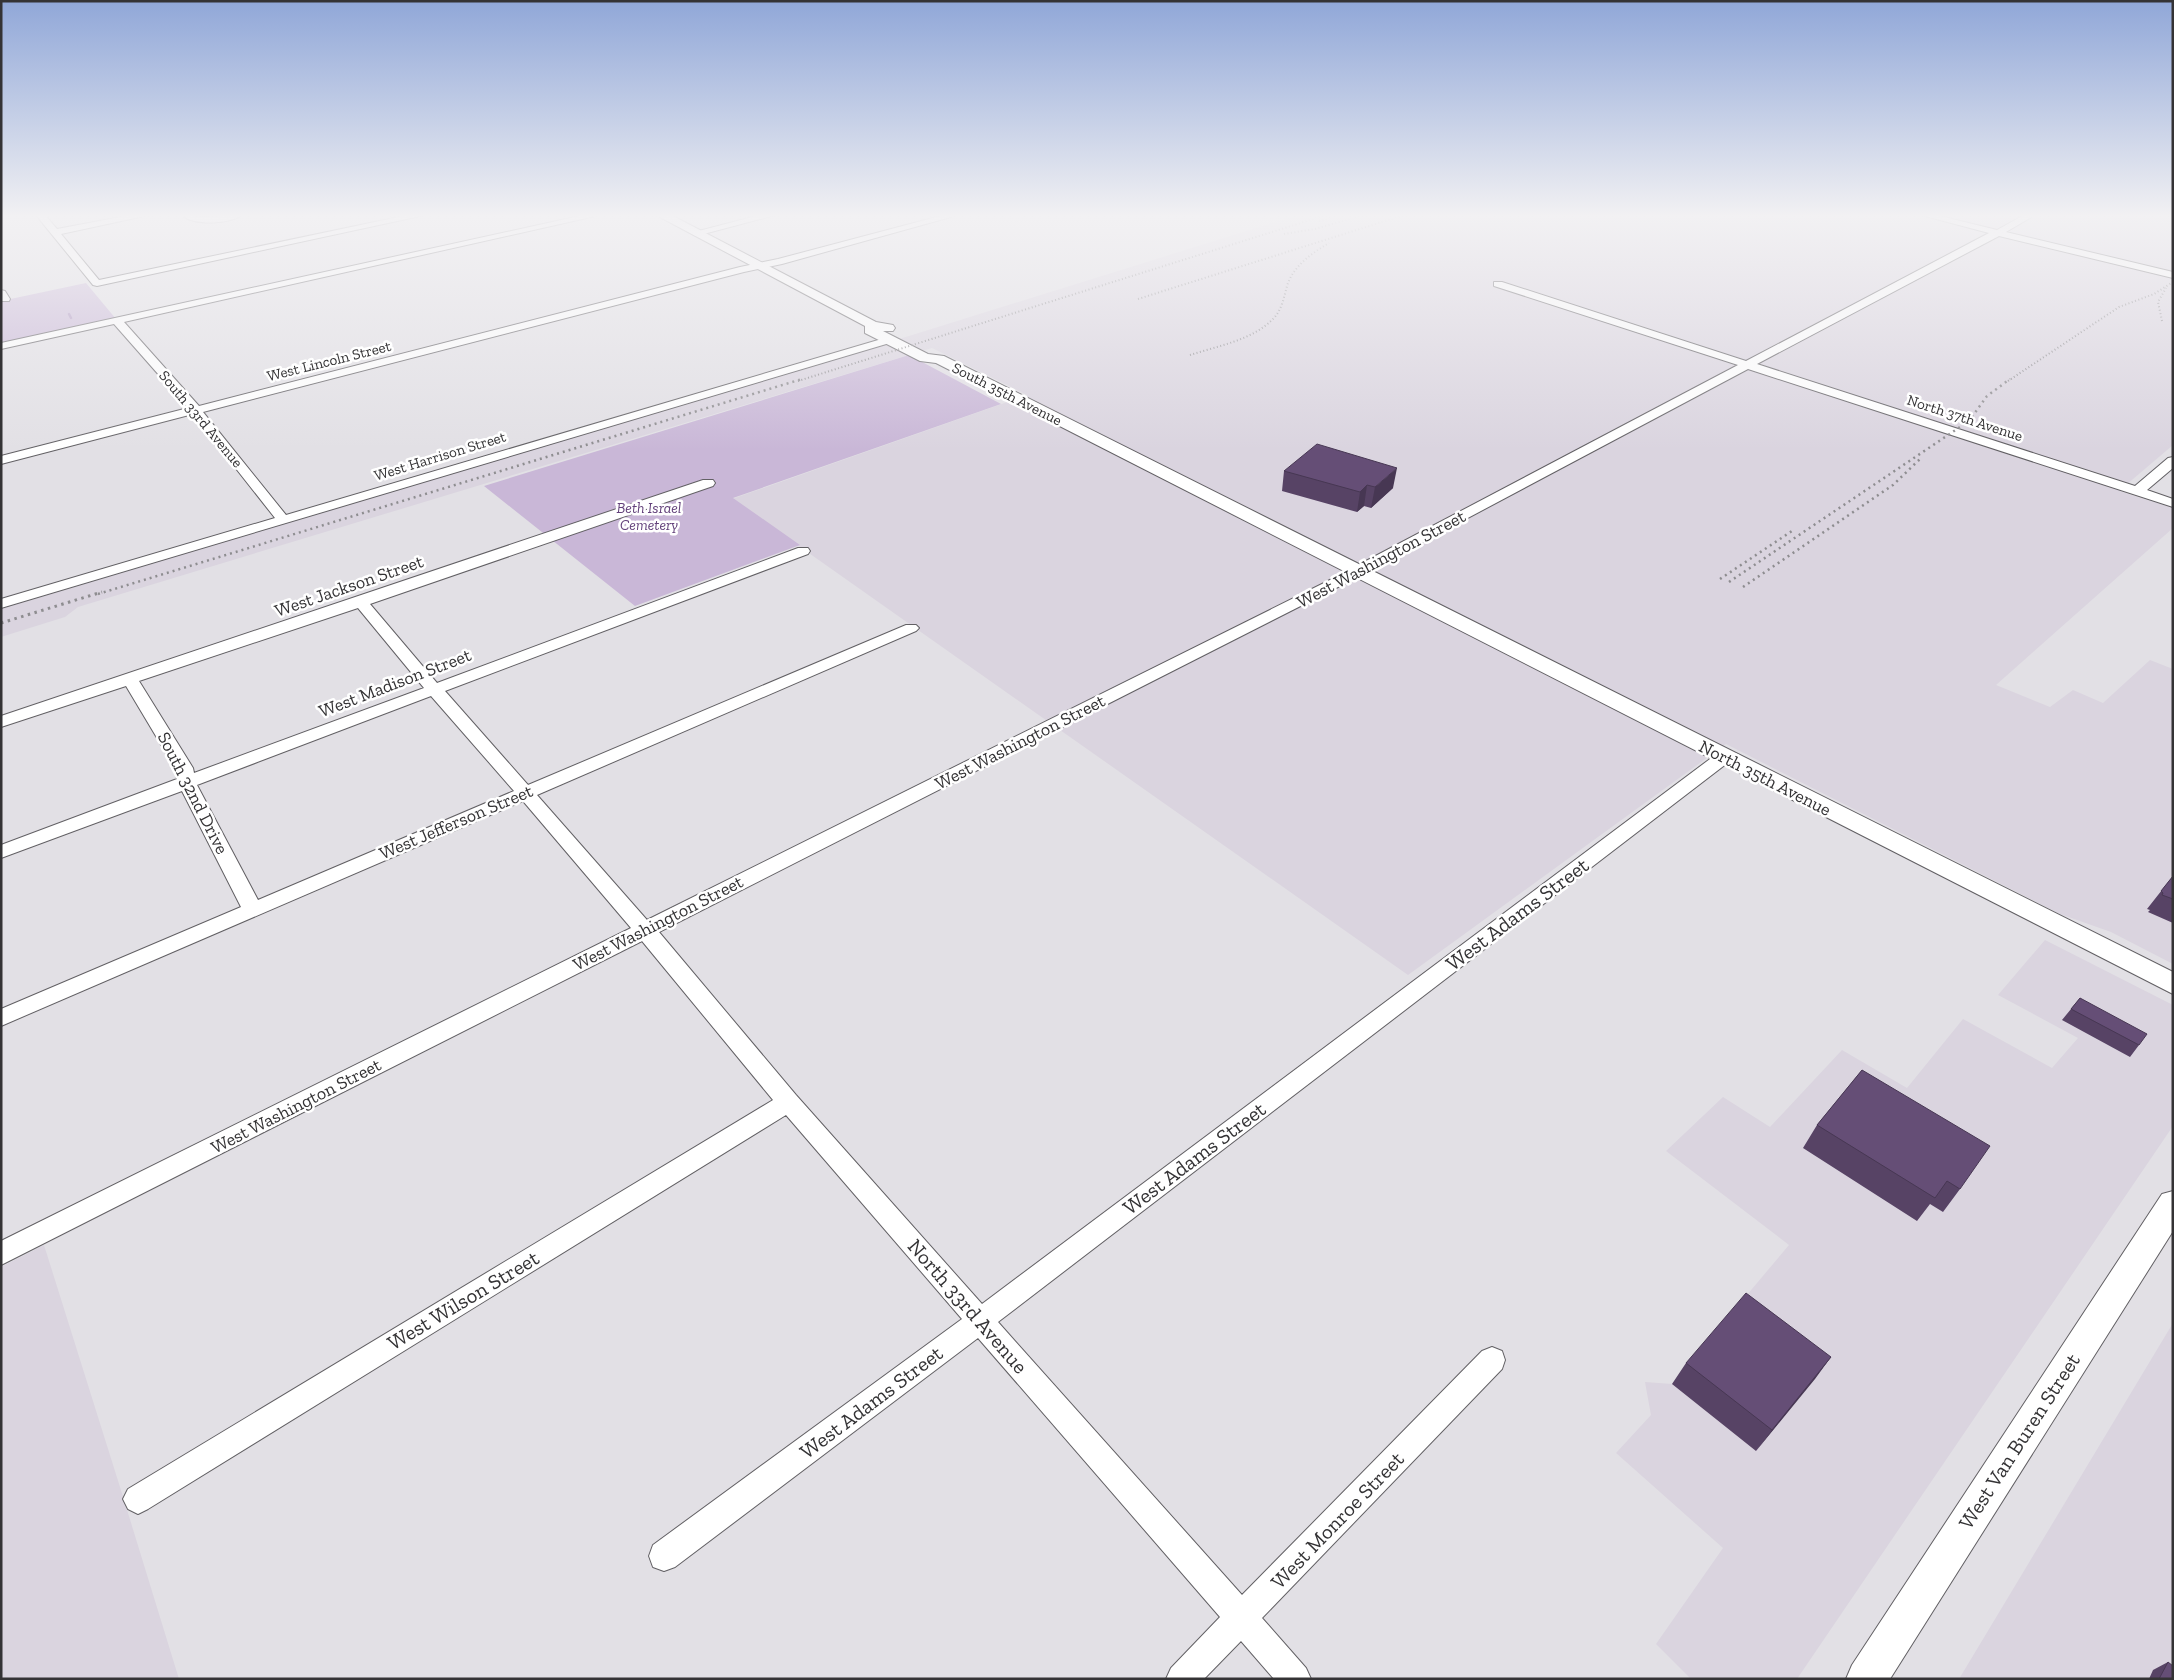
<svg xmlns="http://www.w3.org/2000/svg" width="2174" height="1680" font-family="'Zilla Slab',serif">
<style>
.built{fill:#dad4df}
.green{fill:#c9b7d7}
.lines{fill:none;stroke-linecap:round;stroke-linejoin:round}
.stream{stroke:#ac93bf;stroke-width:2.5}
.minor-casing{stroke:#626064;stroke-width:2}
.major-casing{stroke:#626064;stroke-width:2}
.minor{fill:#fff;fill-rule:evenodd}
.major{fill:#fff;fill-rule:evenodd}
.rail-far2{stroke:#8e8d90;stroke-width:2;stroke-dasharray:1 2.5;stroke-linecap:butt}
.rail-far1{stroke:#8e8d90;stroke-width:2.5;stroke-dasharray:2 4;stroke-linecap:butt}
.rail{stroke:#8e8d90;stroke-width:3;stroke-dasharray:2.5 4.5;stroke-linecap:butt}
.wall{fill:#574365}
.shaded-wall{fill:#473753}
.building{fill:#654e76;stroke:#473753}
.labels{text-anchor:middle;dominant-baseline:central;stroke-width:5;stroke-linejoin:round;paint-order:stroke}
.far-street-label{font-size:15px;fill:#343335;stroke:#fff}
.far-park-label{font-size:15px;font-style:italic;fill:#62407a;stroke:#fff}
.street-label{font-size:18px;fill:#343335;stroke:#fff}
.near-street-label{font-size:21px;fill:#343335;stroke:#fff}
</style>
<rect width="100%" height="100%" fill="#e2e0e5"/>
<path class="built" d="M1298,215h875v230l-54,46 54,17v20l-177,157 54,22 23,-17 30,13 47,-43 23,9v295l-62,-32 -51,-18 -334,-170 -318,231 -676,-476 295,-104 -95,-47 -854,259 -13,10 -64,20v-28l908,-273z
M2045,940l128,65v121l-376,553h-106l-35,-35 67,-96 -107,-95 35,-38 -6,-33 27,2 117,-139 -123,-94 57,-54 47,30 72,-77 65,38 56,-69 89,49 26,-30 -80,-43z
M44,1245l76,242 59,192h-178v-412z
M2173,1323v356h-214z"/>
<path class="green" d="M86,283l30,36 -115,25v-43z
M909,355l92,49 -268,94 67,47 -165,61 -151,-120z"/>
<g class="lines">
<path class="stream" d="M69,314l2,4"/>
<defs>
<path id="minor" d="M36,215h9l12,14 74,-14h18l-88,19 38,46 309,-65h17l-328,71 -4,-1z
M182,215l22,2 38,-2c-12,9 -49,11 -60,0z
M584,215h16l-476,107 75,84 541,-139 38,-8 166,-44h14l-176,49 -38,8 -541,140 83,103 599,-177 4,-1 5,3 -1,2 -892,266v-9l274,-81 -82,-104 -192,50v-8l187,-48 -74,-84 -113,25v-6z
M760,215h15l-79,21 -5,-3z
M1921,215h15l61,15 27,-15h11l-29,17 167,40v6l-174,-42 -242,128 378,122 33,-28 5,-1v11l-26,22 26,9v8l-425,-138 -410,218 -679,345 137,163 186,209 736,-551h12l3,4 -3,4 -732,561 244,273 240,-244 10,-4 10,4 3,9 -3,9 -240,249 44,50 5,11h-37l-33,-38 -37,38h-38l5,-11 49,-51 -242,-279 -303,229 -11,4 -11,-4 -4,-11 4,-11 309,-226 -176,-204 -638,394 -10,5 -10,-5 -5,-10 5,-10 645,-389 -131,-159 -641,324v-24l630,-313 -108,-127 -522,225v-17l240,-102 -59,-116 -181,67v-13l176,-66 -2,-11 -49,-82 -125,41v-11l702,-236h10l2,3 -2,3 -343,118 67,79 361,-135h10l2,3 -2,3 -363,137 83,94 378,-160h10l3,3 -3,3 -379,164 110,125 681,-339 410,-216 -244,-79v-4h8l244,79 243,-128zM358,608l66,80 -230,85 -1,-5 -54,-87zM431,696l83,95 -256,109 -61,-115z
M1,290l4,1 5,8 -1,2h-8z"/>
<path id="major" d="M656,215h15l205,107 17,3 2,3 -2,3h-10l45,23 16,2 1229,616v22l-1237,-631 -16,-2 -55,-28v-7z
M2173,1191v40l-283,448h-44l6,-14 310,-471z"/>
</defs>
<use href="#minor" class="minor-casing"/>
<use href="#major" class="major-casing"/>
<use href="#minor" class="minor"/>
<use href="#major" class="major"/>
<path class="rail-far2" d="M1319,221l17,-6
M1284,234l31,-5 48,-14
M1138,299l266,-84
M2162,321l-4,-19 8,-14
M1190,355c28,-9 63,-15 84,-37 8,-9 10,-21 13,-32 6,-20 25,-33 42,-43
M798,381l528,-166
M2008,381l111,-74 35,-13 19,-12"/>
<path class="rail-far1" d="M1720,579l72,-48
M1729,582l240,-161 18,-25 23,-17
M1743,587l150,-102 27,-26
M98,594l704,-215"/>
<path class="rail" d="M1,623l101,-31"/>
</g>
<path class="wall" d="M1284,471l109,17 -22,20 -7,-2 -7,6 -75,-21z
M2173,876v47l-25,-11 2,-2 -3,-1z
M2080,998l59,47 -9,12 -68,-37z
M1862,1070l98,119 -17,23 -13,-8 -13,17 -114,-73 14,-23z
M1831,1357l-75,94 -84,-67 14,-21z
M2168,1662l5,17h-24l4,-9z"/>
<path class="shaded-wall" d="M1397,468l-4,20 -22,20 4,-21z
M1367,485l-3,21 -7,6 3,-20z
M1831,1357l-16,22 -59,72 16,-21z"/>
<path class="building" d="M1317,444l80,24 -22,19 -8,-2 -7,7 -76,-21z
M2173,876v23l-11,-4 1,-2 -2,-2z
M2080,998l67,36 -8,11 -68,-36z
M1862,1070l128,76 -30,43 -13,-8 -12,17 -118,-73z
M1746,1293l85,64 -59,73 -86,-67z
M2168,1662l5,4v13h-14z"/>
<linearGradient id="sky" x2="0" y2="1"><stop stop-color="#90a7d8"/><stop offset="0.48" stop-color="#f2f1f3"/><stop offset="1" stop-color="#f2f1f3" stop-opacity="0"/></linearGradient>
<rect width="2174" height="450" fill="url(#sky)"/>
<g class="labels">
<g class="far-street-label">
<text transform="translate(329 361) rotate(-14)">West Lincoln Street</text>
<text transform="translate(1007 394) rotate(27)">South 35th Avenue</text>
<text transform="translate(1965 418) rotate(18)">North 37th Avenue</text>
<text transform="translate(201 419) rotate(50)">South 33rd Avenue</text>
<text transform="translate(440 456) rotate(-17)">West Harrison Street</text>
</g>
<g class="far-park-label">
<text x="649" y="508">Beth Israel<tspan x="649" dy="17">Cemetery</tspan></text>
</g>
<g class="street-label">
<text transform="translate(1381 559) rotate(-28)">West Washington Street</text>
<text transform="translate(349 586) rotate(-19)">West Jackson Street</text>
<text transform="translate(395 683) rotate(-21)">West Madison Street</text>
<text transform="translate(1020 742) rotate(-27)">West Washington Street</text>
<text transform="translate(1765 778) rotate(27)">North 35th Avenue</text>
<text transform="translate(193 793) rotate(63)">South 32nd Drive</text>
<text transform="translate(456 822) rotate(-23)">West Jefferson Street</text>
<text transform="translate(658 923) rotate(-27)">West Washington Street</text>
<text transform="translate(296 1106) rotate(-27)">West Washington Street</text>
</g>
<g class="near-street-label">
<text transform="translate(1517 914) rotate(-37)">West Adams Street</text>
<text transform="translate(1194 1158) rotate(-37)">West Adams Street</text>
<text transform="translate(463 1300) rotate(-31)">West Wilson Street</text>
<text transform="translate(968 1306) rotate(49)">North 33rd Avenue</text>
<text transform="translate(871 1402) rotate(-37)">West Adams Street</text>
<text transform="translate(2019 1441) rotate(-57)">West Van Buren Street</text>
<text transform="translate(1337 1520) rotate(-46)">West Monroe Street</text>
</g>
</g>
<rect width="2174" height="1680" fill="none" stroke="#343335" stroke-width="5"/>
</svg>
